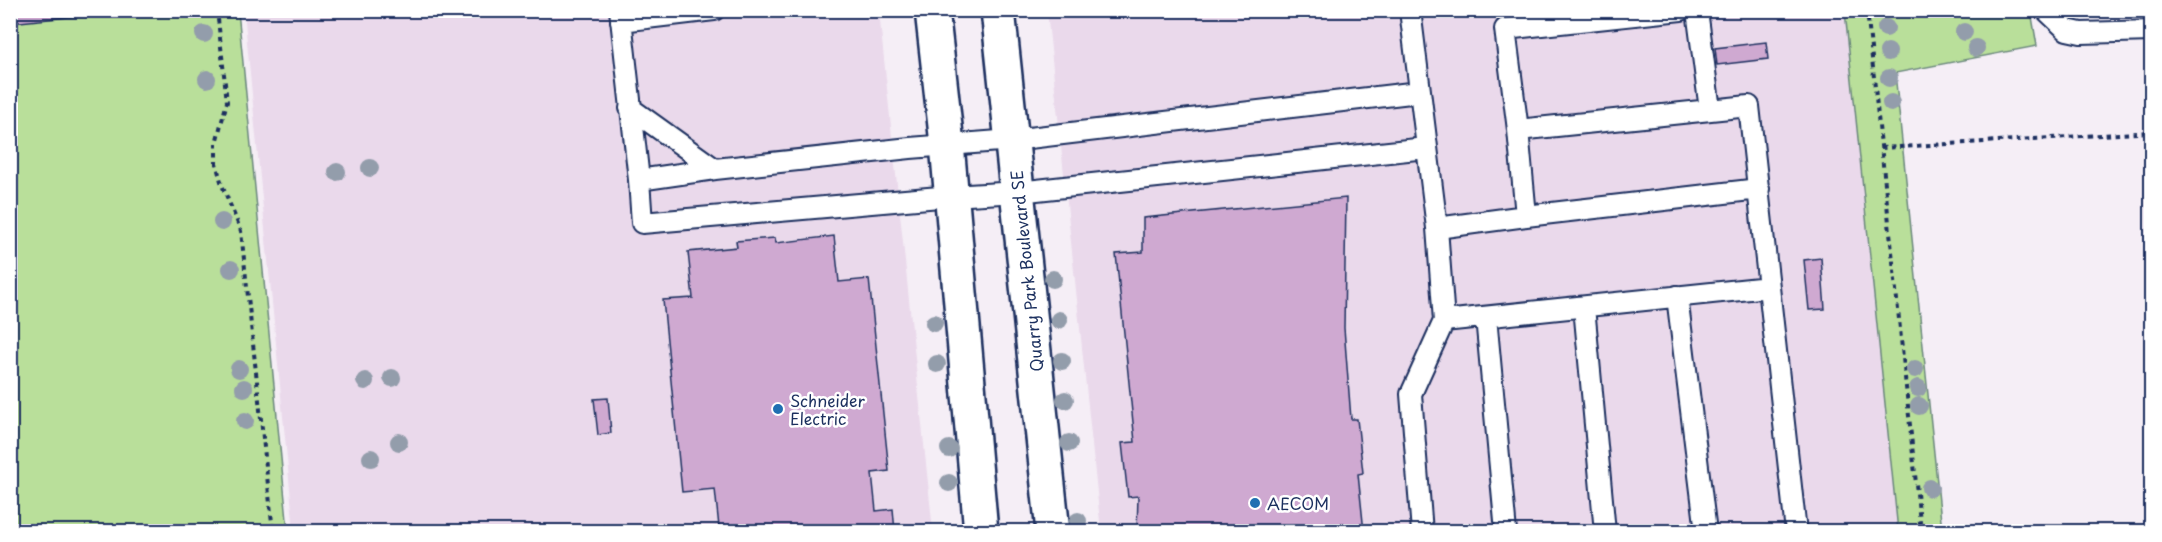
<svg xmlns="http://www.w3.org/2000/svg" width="2162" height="542" font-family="'Playpen Sans',sans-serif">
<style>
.built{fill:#ead9eb}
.green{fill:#b9df9a;stroke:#6a877c;stroke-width:1.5}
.building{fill:#cfa9d1;stroke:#1b2f5e;stroke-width:1.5}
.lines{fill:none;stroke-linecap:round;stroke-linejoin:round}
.service-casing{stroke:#1b2f5e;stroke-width:24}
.secondary-casing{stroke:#1b2f5e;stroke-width:38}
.path{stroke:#1b2f5e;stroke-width:4;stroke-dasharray:4.5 4.5;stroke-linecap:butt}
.service{stroke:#fff;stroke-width:20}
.secondary{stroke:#fff;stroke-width:33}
.tree{fill:#939dab}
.poi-dot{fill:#1f6fb2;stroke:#fff;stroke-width:2}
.labels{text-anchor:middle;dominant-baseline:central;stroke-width:5;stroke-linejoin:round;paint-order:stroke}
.street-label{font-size:16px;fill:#1b2f5e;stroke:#fff}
.poi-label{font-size:16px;fill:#1b2f5e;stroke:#fff;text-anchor:start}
</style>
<rect width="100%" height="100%" fill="#f5eef6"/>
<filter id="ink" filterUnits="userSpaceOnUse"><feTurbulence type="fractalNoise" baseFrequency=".0167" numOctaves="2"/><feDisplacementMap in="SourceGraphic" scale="12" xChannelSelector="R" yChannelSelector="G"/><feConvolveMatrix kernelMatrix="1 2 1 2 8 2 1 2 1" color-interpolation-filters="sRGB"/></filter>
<g filter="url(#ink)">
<path class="built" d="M244,11h635l54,520h-639z
M1047,11h798l53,520h-797z"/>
<path class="green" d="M10,11h228l50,520h-277z
M1845,11h186l6,35 -142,27 47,458h-44z"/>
<path class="building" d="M10,10h67l1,6 -68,7z
M1766,42l2,17 -51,6 -2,-17z
M1346,198l-2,130 7,91h6l6,54 -5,1 6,58h-227l1,-36 -10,1 -6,-54 13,-1 -19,-188 27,-2v-34z
M834,236l5,46 30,-3 20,192 -17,2 4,38 17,-2 2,23h-201v-2l25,-3 -4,-38 -33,3 -19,-192 30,-2 -5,-46 49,-5 -1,-6 39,-3 1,5z
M1821,258l4,51 -16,1 -5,-50z
M608,398l3,35 -13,2 -4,-36z"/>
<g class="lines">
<defs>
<path id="service" d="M620,10l19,170 3,43 309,-27 67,-4 408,-44
M1410,10l27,218 7,93 -33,73 11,138
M1697,10l13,100
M2046,10l21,20 14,3 71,-2
M621,21l93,-11
M630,108l85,61
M1518,130l-13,-101 176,-19
M639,180l76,-11 195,-21 102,-8 407,-48
M1526,216l233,-27
M1437,228l89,-12 -8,-86 231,-24 47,426
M1677,296l29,236
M1584,307l21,225
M1486,317l20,215
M1444,321l325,-34"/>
<path id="secondary" d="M932,10l15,134 34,388
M998,10l55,522"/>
</defs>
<use href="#service" class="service-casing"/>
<use href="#secondary" class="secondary-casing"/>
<path class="path" d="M217,10l10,92 -11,41v20l6,22 19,46 32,301
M1867,10l54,522
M1881,148l271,-16"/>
<use href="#service" class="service"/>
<use href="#secondary" class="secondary"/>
</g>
<g class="tree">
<circle cx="1886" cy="28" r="9"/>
<circle cx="1964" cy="32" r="9"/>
<circle cx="204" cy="34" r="9"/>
<circle cx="1976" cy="48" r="9"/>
<circle cx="1888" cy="52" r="9"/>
<circle cx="1889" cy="78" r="9"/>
<circle cx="207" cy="79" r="9"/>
<circle cx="1891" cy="103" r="9"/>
<circle cx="370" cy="168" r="9"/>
<circle cx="337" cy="172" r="9"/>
<circle cx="222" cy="222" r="9"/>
<circle cx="231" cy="269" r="9"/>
<circle cx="1053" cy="279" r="9"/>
<circle cx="1059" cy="320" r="9"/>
<circle cx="934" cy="323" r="9"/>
<circle cx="1062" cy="361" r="9"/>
<circle cx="937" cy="364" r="9"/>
<circle cx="239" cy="369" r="9"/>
<circle cx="1915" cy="369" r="9"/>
<circle cx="392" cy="378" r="9"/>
<circle cx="365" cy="381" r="9"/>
<circle cx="244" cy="388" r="9"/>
<circle cx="1918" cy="388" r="9"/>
<circle cx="1065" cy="400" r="9"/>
<circle cx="1919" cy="406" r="9"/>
<circle cx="245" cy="421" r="9"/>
<circle cx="399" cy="442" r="9"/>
<circle cx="1069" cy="443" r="9"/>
<circle cx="949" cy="449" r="9"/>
<circle cx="371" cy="458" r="9"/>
<circle cx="949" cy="483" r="9"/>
<circle cx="1930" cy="488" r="9"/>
<circle cx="1078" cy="521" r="9"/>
</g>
</g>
<g class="poi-dot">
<circle cx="778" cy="409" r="6"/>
<circle cx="1255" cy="503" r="6"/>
</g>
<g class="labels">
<g class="street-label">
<text transform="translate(1026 271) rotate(-96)">Quarry Park Boulevard SE</text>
</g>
<g class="poi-label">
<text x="790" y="400">Schneider<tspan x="790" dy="18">Electric</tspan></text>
<text x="1267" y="503">AECOM</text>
</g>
</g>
<rect width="2162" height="542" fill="none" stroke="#fff" stroke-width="36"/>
<rect x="18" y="18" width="2126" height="506" fill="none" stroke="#1b2f5e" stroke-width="2" filter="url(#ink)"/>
</svg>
